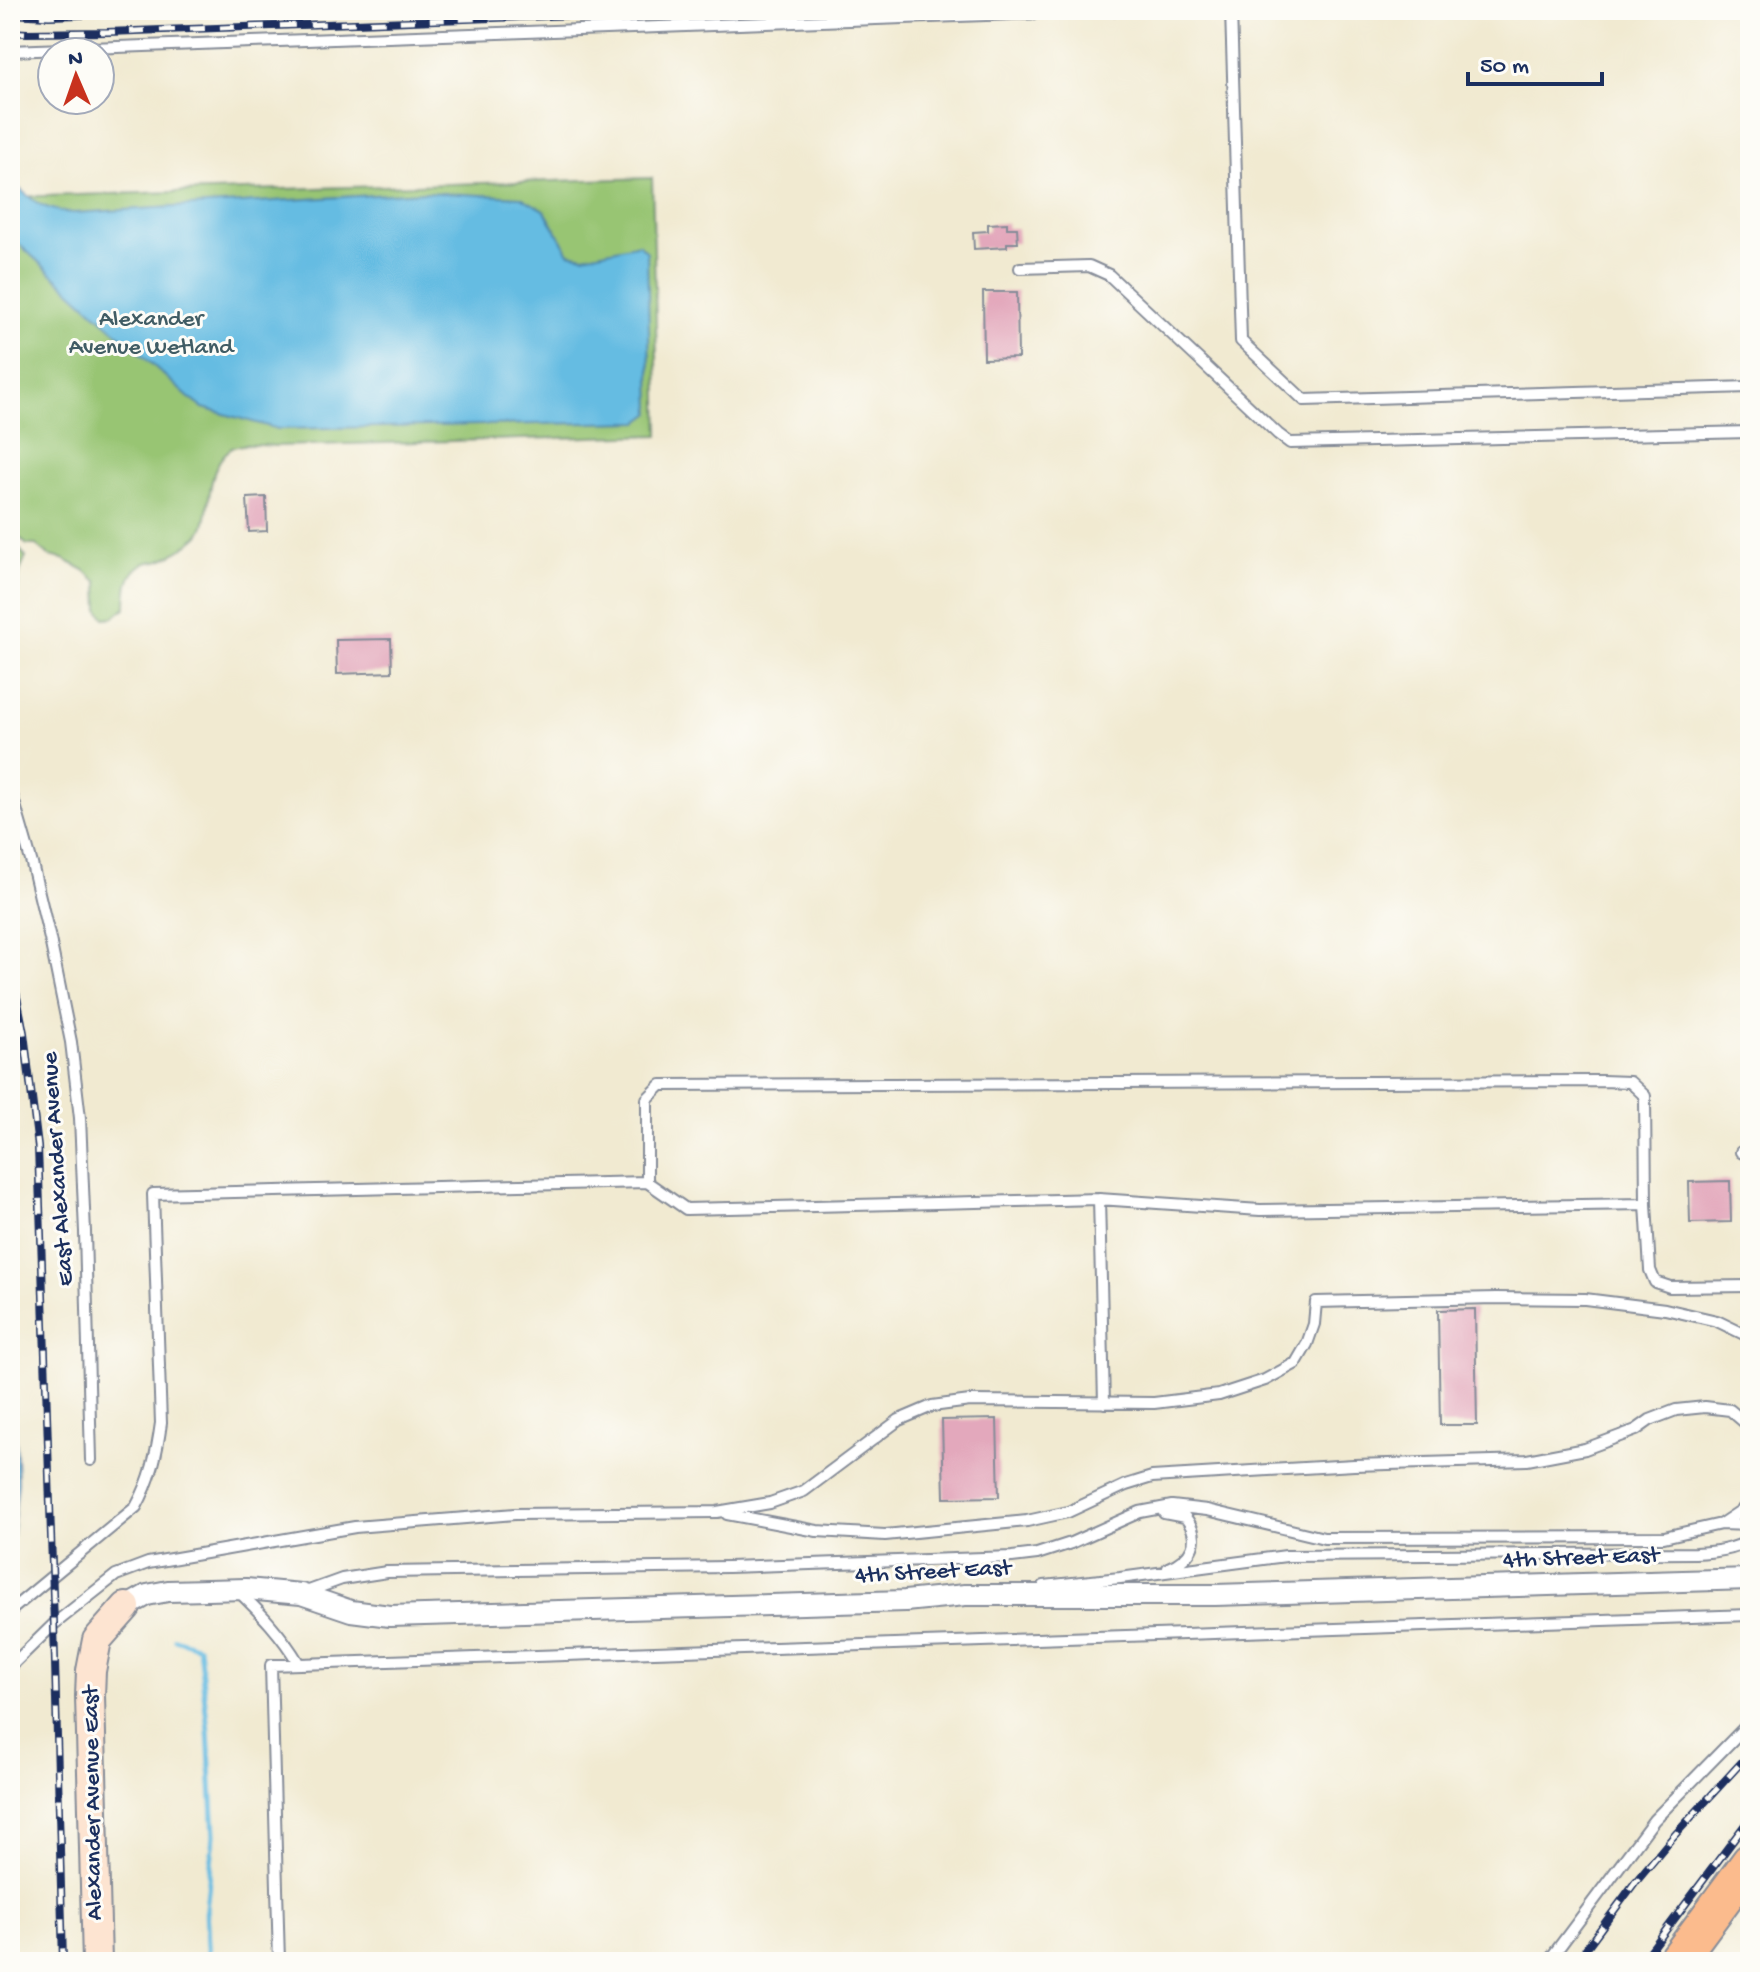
<svg xmlns="http://www.w3.org/2000/svg" width="1760" height="1972" font-family="'Gochi Hand',sans-serif">
<style>
.green{fill:#98c573;stroke:#5a7a68;stroke-width:2}
.water{fill:#65bce2;stroke:#4076a0;stroke-width:2}
.lines{fill:none;stroke-linecap:round;stroke-linejoin:round}
.stream{stroke:#65bce2;stroke-width:5}
.building{fill:#e3a8bc}
.lane-casing{stroke:#868c98;stroke-width:14}
.street-casing{stroke:#868c98;stroke-width:24}
.secondary-casing{stroke:#868c98;stroke-width:32}
.highway-casing{stroke:#868c98;stroke-width:40}
.lane{stroke:#fff;stroke-width:10}
.street{stroke:#fff;stroke-width:20}
.secondary{stroke:#fde4d1;stroke-width:28}
.highway{stroke:#fbbb8d;stroke-width:36}
.rail-casing{stroke:#1b2f5e;stroke-width:8}
.rail{stroke:#fdfcf7;stroke-width:5;stroke-dasharray:15;stroke-linecap:butt}
.labels{text-anchor:middle;dominant-baseline:central;stroke-width:6;stroke-linejoin:round;paint-order:stroke}
.park-label{font-size:24px;fill:#405c64;stroke:#fdfcf7}
.street-label{font-size:24px;fill:#1b2f5e;stroke:#fdfcf7}
</style>
<rect width="100%" height="100%" fill="#fdfcf7"/>
<filter id="ink" filterUnits="userSpaceOnUse"><feTurbulence type="fractalNoise" baseFrequency=".0125" numOctaves="2"/><feDisplacementMap in="SourceGraphic" scale="16" xChannelSelector="R" yChannelSelector="G"/><feConvolveMatrix kernelMatrix="1 2 1 2 8 2 1 2 1" color-interpolation-filters="sRGB"/></filter>
<filter id="wash" filterUnits="userSpaceOnUse"><feTurbulence type="fractalNoise" baseFrequency=".006" numOctaves="4" result="noise"/><feDisplacementMap in="SourceGraphic" scale="32" xChannelSelector="R" yChannelSelector="G"/><feGaussianBlur stdDeviation="1.8" result="paint"/><feColorMatrix in="noise" values="0 0 0 0 0 0 0 0 0 0 0 0 0 0 0 0 0 1.4 0 .05"/><feComposite in="paint" operator="in"/></filter>
<g filter="url(#wash)">
<rect width="100%" height="100%" fill="#f1ead1"/>
<path class="green" d="M652,178l7,257 -382,11c-15,0 -36,-5 -48,4 -27,22 -15,69 -31,86 -10,9 -24,19 -37,24 -5,2 -13,1 -18,4 -16,9 -17,26 -17,43l-12,10 -9,1 -6,-8 -1,-28 -14,-12 -21,-11 -14,-3 -13,-11h-9l-8,-8 -4,7 11,13 -6,14 -4,32 -6,-1v-405z"/>
<path class="water" d="M10,180c24,22 30,29 63,33l351,-21 97,5 24,14 24,42 15,3 55,-12 8,8 4,161 -12,9 -361,7 -75,-21 -15,-11 -178,-161z
M10,1309l8,173 -8,76z"/>
<g class="lines">
<path class="stream" d="M175,1639l24,8 9,83 6,105 -8,74 3,53"/>
</g>
<g id="blocks">
<path class="building" d="M1007,223v5h10l1,15h-11v4l-33,2 -1,-17 15,-1v-7z
M983,292h34l1,66 -34,1z
M266,497l1,34 -18,1 -2,-34z
M391,639l1,33 -55,2 -1,-34z
M1730,1181l1,41 -41,1 -1,-41z
M1475,1309l2,116h-37l-2,-115z
M997,1419l2,78 -55,1 -2,-78z"/>
</g>
</g>
<g filter="url(#ink)">
<use href="#blocks" fill-opacity="0" stroke="#868c98" stroke-width="2"/>
<g class="lines">
<defs>
<path id="lane" d="M1231,10l10,331 63,59 446,-13
M10,51l1112,-41
M1020,268l69,-2 20,9 169,159 12,9 460,-11
M10,788l22,76 18,75 21,103 9,76 5,114 6,228
M1741,1152l9,4
M647,1182v-83l14,-14 941,-4 28,1 15,14 1,108 4,66 5,12 15,5 80,-1
M1099,1199l5,204
M1164,1513l21,4c18,22 7,41 -17,51
M727,1514l90,17 68,4 142,-14 41,-9 58,-27 26,-8 202,-12 173,-5 58,-11 51,-19 14,-10 26,-10 29,-3 25,3 20,17
M1721,1524l29,1
M1044,1586l76,-8 166,-22 409,-3c19,-1 39,-3 55,-13
M237,1590c24,23 45,45 62,74
M303,1593l39,-14 45,-7 341,-5 284,-10 25,-3 34,-11 69,-31 32,-6 35,4 117,28 340,-1 57,-13 21,-14 8,-8
M10,1611l126,-104c15,-27 21,-54 25,-84l-8,-229 494,-12 39,27 413,-10 161,11 386,-6
M10,1667l44,-43 62,-49 32,-12 207,-36 160,-13 202,-2 53,-9 34,-12 95,-71 33,-14 38,-5 184,2 65,-8 46,-15 31,-17 11,-19 7,-20 2,-22 180,-4 89,1 80,10 52,12 33,16
M279,1962l-8,-297 1479,-50
M1548,1962l106,-142 96,-98"/>
<path id="street" d="M126,1607l21,-12 21,-4 78,-2 55,5 50,17 39,5 515,-15 60,-6h250l535,-16"/>
<path id="secondary" d="M97,1962l-7,-266 1,-25 6,-31 29,-33"/>
<path id="highway" d="M1676,1962l74,-100"/>
</defs>
<use href="#lane" class="lane-casing"/>
<use href="#street" class="street-casing"/>
<use href="#secondary" class="secondary-casing"/>
<use href="#highway" class="highway-casing"/>
<use href="#lane" class="lane"/>
<use href="#street" class="street"/>
<use href="#secondary" class="secondary"/>
<use href="#highway" class="highway"/>
<defs>
<path id="rail" d="M10,14l39,2 184,-6
M10,32l17,1 80,-1 606,-22
M10,961l14,72 14,114 16,477 9,338
M1576,1962l60,-81 36,-43 78,-85
M1642,1962l108,-144"/>
</defs>
<use href="#rail" class="rail-casing"/>
<use href="#rail" class="rail"/>
</g>
</g>
<g class="labels">
<g class="park-label">
<text x="151" y="320">Alexander<tspan x="151" dy="28">Avenue Wetland</tspan></text>
</g>
<g class="street-label">
<text transform="translate(59 1169) rotate(-94)">East Alexander Avenue</text>
<text transform="translate(1581 1559) rotate(-2)">4th Street East</text>
<text transform="translate(933 1573) rotate(-3)">4th Street East</text>
<text transform="translate(94 1803) rotate(-91)">Alexander Avenue East</text>
</g>
</g>
<rect width="1760" height="1972" fill="none" stroke="#fdfcf7" stroke-width="40"/>
<g transform="translate(76 76) rotate(358)"><circle r="38" fill="#fdfcf7" stroke="#a3aaba" stroke-width="2"/>
<path d="M0-6L14 30L0 20L-14 30Z" fill="#c8321e"/>
<text y="-12" font-size="22" font-weight="bold" text-anchor="middle" fill="#1b2f5e">N</text>
</g>
<path d="M1468 72v12h134v-12" fill="none" stroke="#1b2f5e" stroke-width="4"/>
<text x="1480" y="72" font-size="24" fill="#1b2f5e" stroke="#fdfcf7" stroke-width="6" paint-order="stroke">50 m</text>
</svg>
